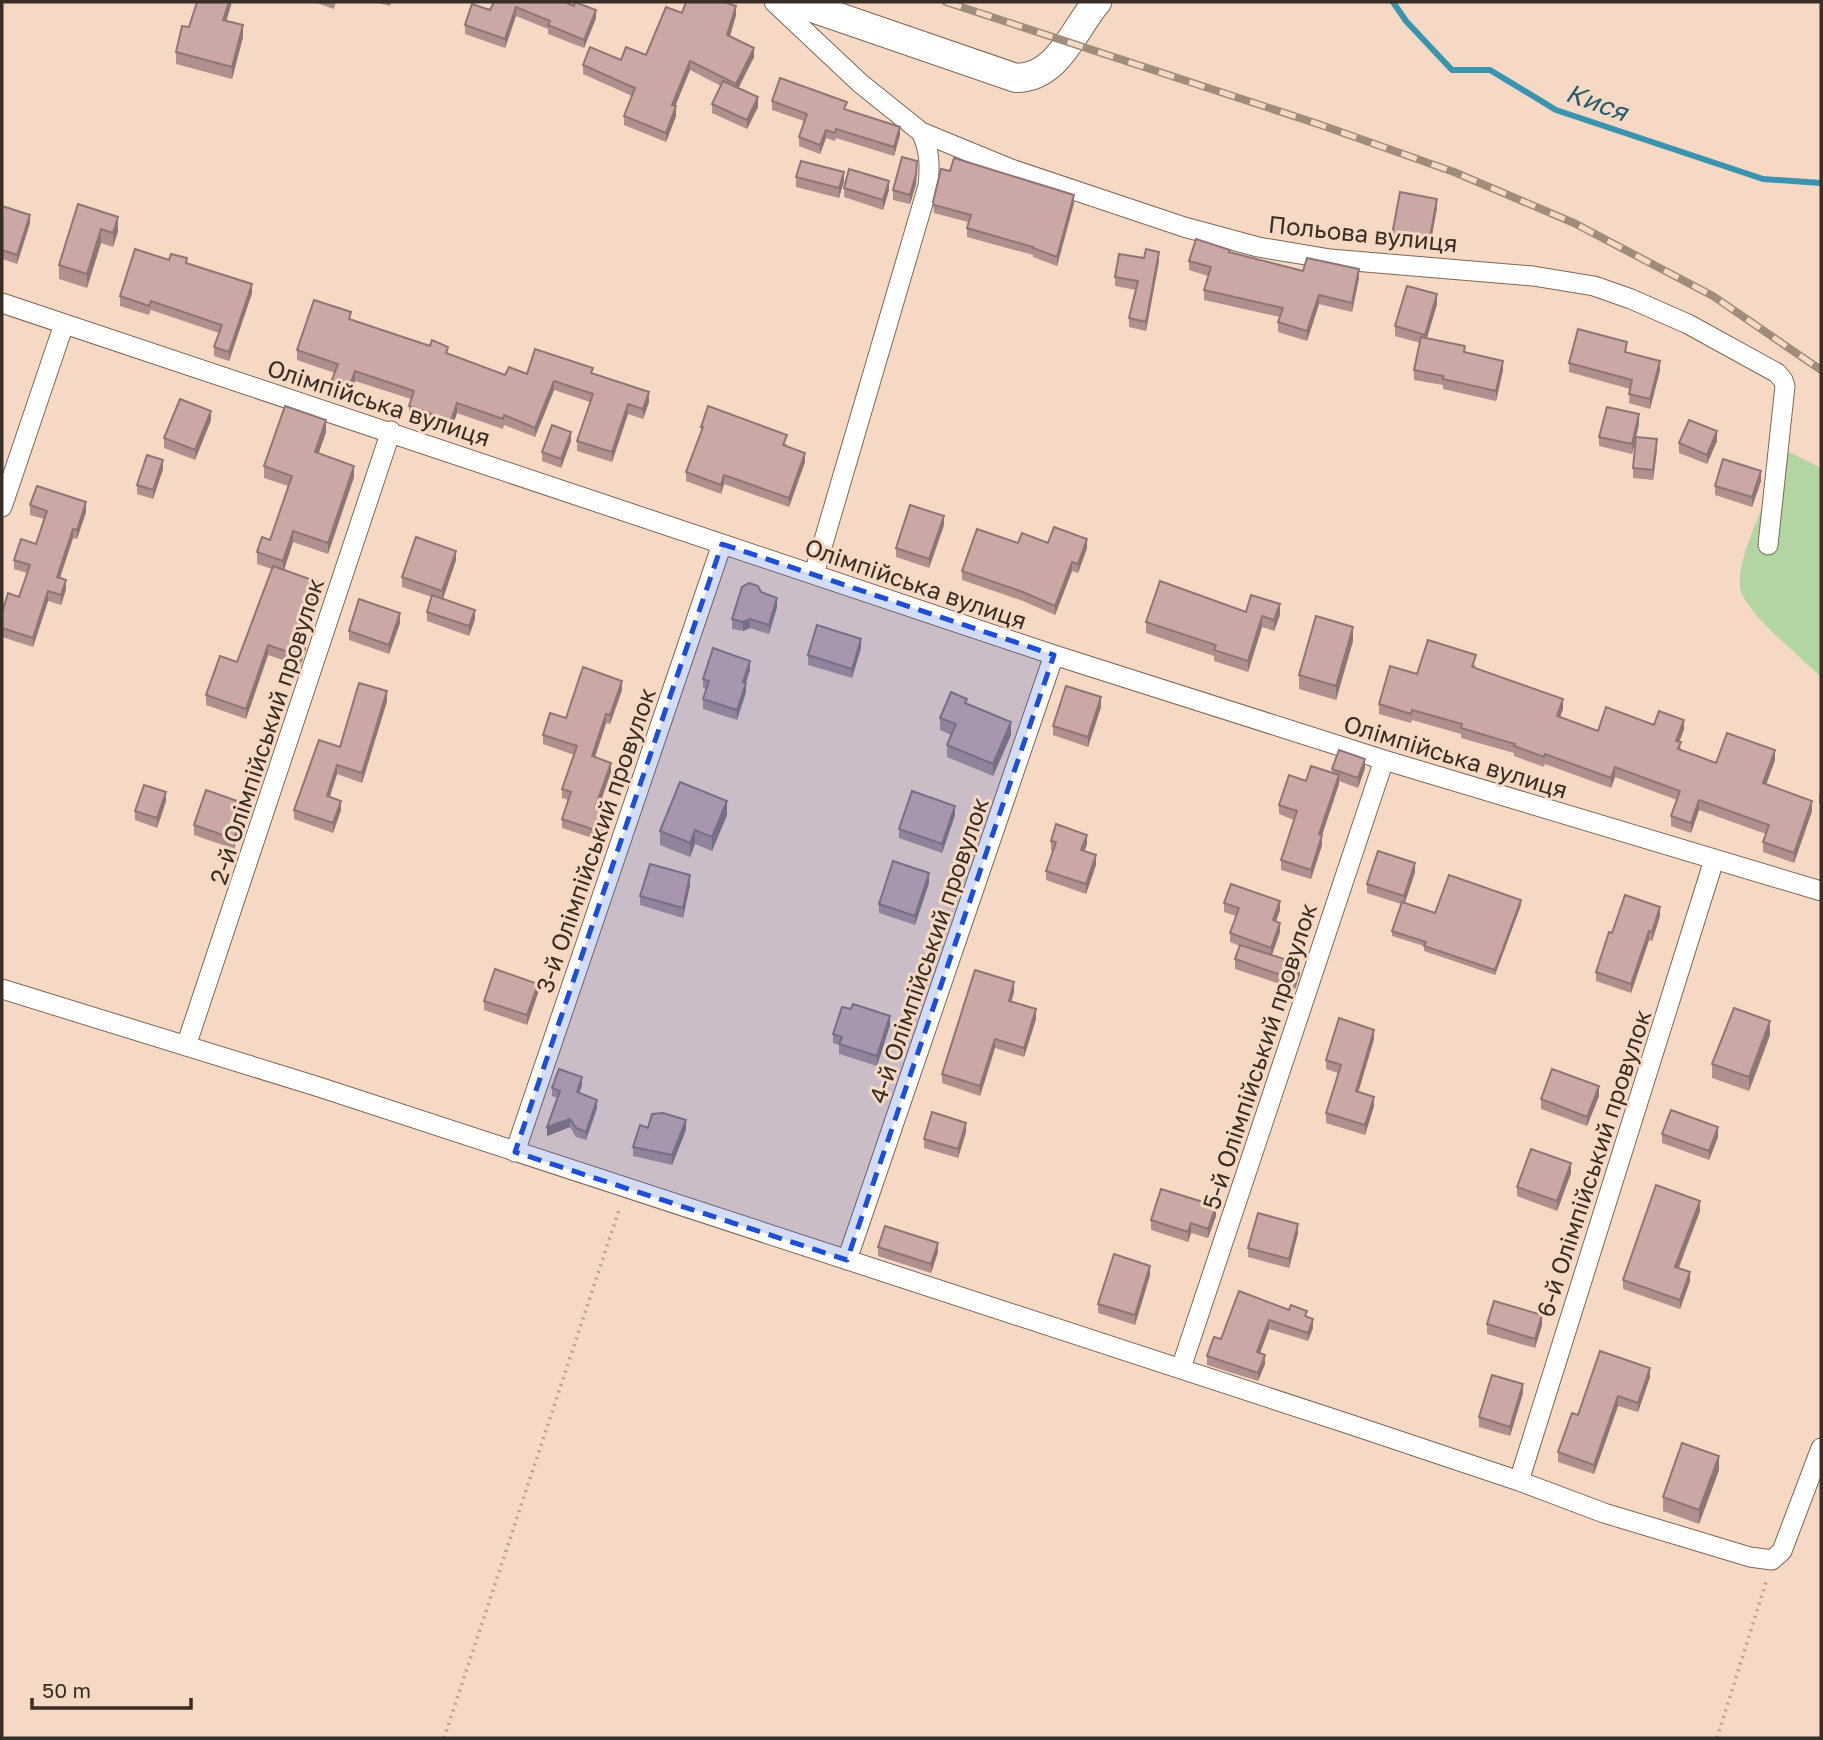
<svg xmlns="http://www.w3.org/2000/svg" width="1823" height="1740" font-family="'Golos Text',sans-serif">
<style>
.green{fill:#b3d5a1}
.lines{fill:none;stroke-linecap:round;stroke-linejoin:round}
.stream{stroke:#3994b0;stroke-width:6}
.street-casing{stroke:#7f6754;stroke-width:21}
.secondary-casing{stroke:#7f6754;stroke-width:30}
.path{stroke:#b8a291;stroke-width:3.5;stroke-dasharray:2 5;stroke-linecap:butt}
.street{stroke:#fff;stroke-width:19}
.secondary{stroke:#fff;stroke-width:28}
.rail-casing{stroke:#a08c7d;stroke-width:8}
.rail{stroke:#f5d9c4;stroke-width:5;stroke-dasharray:16;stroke-linecap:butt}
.wall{fill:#af908f}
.shaded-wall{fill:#8e7674}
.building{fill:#cba8a6;stroke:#8e7674;stroke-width:2}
.marked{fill:#1d4ed8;fill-opacity:0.2;stroke:#1d4ed8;stroke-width:5;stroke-dasharray:14 9;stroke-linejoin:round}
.labels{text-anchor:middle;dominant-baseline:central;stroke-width:6;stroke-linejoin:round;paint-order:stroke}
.street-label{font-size:24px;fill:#382e26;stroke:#f5d9c4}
.water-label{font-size:26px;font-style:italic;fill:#275a6d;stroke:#f5d9c4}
</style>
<rect width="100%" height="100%" fill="#f5d9c4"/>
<path class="green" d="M1789,452l32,16v209c-22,-22 -66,-56 -79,-83 -13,-28 34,-113 47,-142z"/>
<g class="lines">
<path class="stream" d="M1393,2l13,19 46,49h38l66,40 207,69 58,4"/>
<defs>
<path id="street" d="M774,2l86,81 61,49 90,37 173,58 74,20 72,12 203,17 61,10 37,13 57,25 89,49 6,7 2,6 -17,159
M2,303l1052,352 330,105 437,131
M2,507l62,-183
M814,574l114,-388c2,-20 2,-36 -7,-54
M2,989l317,98 1030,337 170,57 85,32 146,44 22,3 10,-9 39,-103
M186,1046l205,-615
M515,1152l207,-608
M847,1260l207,-605
M1181,1368l203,-608
M1519,1481l195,-621"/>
<path id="secondary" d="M795,2l221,76c42,0 58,-49 81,-76"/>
</defs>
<use href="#street" class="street-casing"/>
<use href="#secondary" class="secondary-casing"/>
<path class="path" d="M444,1738l176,-531
M1717,1738l50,-159"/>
<use href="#street" class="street"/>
<use href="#secondary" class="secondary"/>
<defs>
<path id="rail" d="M946,2l372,122 136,48 120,51 139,73 108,74"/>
</defs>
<use href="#rail" class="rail-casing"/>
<use href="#rail" class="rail"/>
</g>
<path class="wall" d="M314,2h22l-2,7z
M375,2h17l-2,4z
M494,2l102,16 -12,30 -36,-14v-5l-32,-13 -11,32 -40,-14v-9l25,-15z
M682,13l54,2 -6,22 24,20 -16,31 20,19 -11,22 -35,-16v-9l9,-18 -31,-16 -15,36 1,10 -10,26 -42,-17v-9l8,-20 -49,-22v-9l38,-5 25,-5z
M226,21l17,16 -11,42 -56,-15v-12l13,-25z
M772,101l75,9 53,25 -6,21 -58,-18 -1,3 -9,-3 -6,16 -21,-8v-9l5,-16 -32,-11z
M917,170l-1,14 -6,20 -17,-4v-10z
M796,177l48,4 -5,17 -43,-11z
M844,188l45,2 -6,20 -39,-13z
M933,202l141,1 -17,63 -24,-9v-2l-66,-18v-9l1,-6 -34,-9z
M78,204l40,27 -5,16 -12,-4 -14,45 -28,-9v-14z
M2,206l28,17 -13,41 -15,-5z
M1437,208l-8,43 -37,-7v-9z
M1230,253l73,18 56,7 -7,34 -33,-8 -12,37 -29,-9v-10l2,-5 -76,-17v-10l4,-14 -19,-6v-9z
M1144,258l15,3 -13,70 -17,-4v-9l7,-28 -21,-4v-9z
M169,260l18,4 65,29 -23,68 -15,-5v-9l5,-14 -68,-23 -2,5 -29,-9v-10z
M1437,304l-10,34 38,14 38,18 -7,31 -53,-12v-4l-29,-5v-10l6,-27 -25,-7v-10z
M351,320l154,55 22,-1h66l56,28 -6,17 -15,-5 -16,48 -35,-11v-10l13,-39 -36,-12 -19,47 -31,-12 -1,4 -46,-16 -7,20 -15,-6v-2l-26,-9v-10l2,-7 -56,-18 -7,20 -18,-7v-9l5,-12 -38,-13v-10z
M1627,352l33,18 -10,39 -21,-6 1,-14 -61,-17v-9z
M211,420l-16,40 -31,-12v-10z
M1639,424l-7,30 -33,-8v-9z
M701,427l86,17 -1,2 19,16 -16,45 -65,-23 -3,10 -35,-13v-9l15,-39z
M326,432l-8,22 36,23 -26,77 -35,-12 -9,28 34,21 -16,47 4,11 -6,17 -32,-11 -22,64 -40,-14v-10l31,-33 35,-93 -15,-5v-12l13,-12 18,-54 -24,-8v-12z
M571,441l-10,27 -19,-7v-9z
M1717,441l-10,23 -28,-11v-10z
M1657,449l-4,31 -20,-2v-10z
M163,469l-10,30 -16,-5v-9z
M1761,481l-9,26 -37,-12v-9z
M30,505l56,7 -9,27 -4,-1 -13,40 6,11 -5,16 -13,-4 -15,46 -31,-10v-24l17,-16 8,-24 -13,-4v-9l22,-16 8,-25 -14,-4z
M944,525l-15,43 -33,-11v-9z
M1018,543h30l39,5 -9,25 -6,-2 -17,44 -32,-14 -61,-21v-9z
M456,560l-13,39 32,20 -6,17 -42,-15v-9l5,-15 -30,-10v-10z
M761,592l16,15 -8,27 -19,-6 -7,3 -11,-2v-10z
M1246,612l34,3 -6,16 -12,-4 -14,45 -34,-11v-5l-68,-23v-11z
M400,623l-11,31 -40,-14v-9z
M1353,641l-17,59 -37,-11v-14z
M861,648l-9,30 -44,-13v-10z
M1476,665l-1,3 88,41 -3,8 38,14 56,-6 30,4 -5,13 2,8 35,13 59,-3 -9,25 46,26 -18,52 -31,-11v-10l3,-8 -67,-24 -8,23 -20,-7v-10l6,-16 -62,-23 -4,11 -66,-24 -1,3 -30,-11v-3l-53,-15v-4l-49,-14 -1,3 -32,-9v-10l38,-30z
M750,670l-4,12v10l-9,28 -34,-11v-10l3,-10 -3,-1v-9z
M622,690l-12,34 -4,-1 -11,34 16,15 -13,37 10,13 -7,19 -39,-13v-9l7,-19 -7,-2v-9l12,-34 -31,-11v-9l23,-17z
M387,701l-25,82 -25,-9 -8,23 12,13 -8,23 -39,-14v-9l46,-63z
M967,704l44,31 -18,41 -46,-19v-12l4,-10 -11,-5v-12z
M1101,707l-13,40 -35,-12v-9z
M1365,768l-7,20 -19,-7v3l-17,51v10l-11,34 -30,-9v-10l13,-40 -15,-6v-9l27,-24 26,-9v-3z
M1821,789v16l-2,-1v-9z
M166,801l-9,27 -22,-8v-9z
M246,813l-12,36 -40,-14v-10z
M727,815l-15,36 -17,-7 -5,13 -30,-12v-14z
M955,815l-13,38 -43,-15v-9z
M1051,841l36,3 -3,7 12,14 -10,29 -40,-14v-9l7,-20 -2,-1z
M1415,872l-10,31 30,10 86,-8 -26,70 -71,-24v-5l-32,-10v-5l9,-27 -34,-11v-9z
M929,883l-14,42 -36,-12v-9z
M690,885l-7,33 -43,-13v-9z
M1224,903l56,7 -4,11 4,11 -8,23 28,19 -5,15 -60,-20v-10l5,-13 -10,-4v-9l6,-17 -12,-4z
M1660,916l-8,25 -3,-1 -18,53 -35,-12v-9l16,-39z
M1014,992l-3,10 25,17 -12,38 -29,-9 -15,48 -38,-13v-9z
M538,993l-11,32 -43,-15v-9z
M890,1025l-13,41 -38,-12v-9l-6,-2v-9z
M1770,1035l-21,56 -37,-13v-14z
M1374,1039l-16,53 16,14 -9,29 -39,-12v-10l12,-40 -12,-4v-9z
M582,1085l-3,8 18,15 -11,32 -10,-3 -6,-10 -23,9 10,-38 -5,-2v-8z
M1599,1096l-12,30 -46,-17v-10z
M648,1128l38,2 -14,35 -39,-9v-9z
M966,1132l-8,26 -34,-10v-9z
M1662,1134l56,3 -9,23 -47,-17z
M1571,1173l-14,38 -40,-15v-9z
M1700,1211l-21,57 11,13 -10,28 -57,-20v-9z
M1216,1216l-8,22 -17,-5 -3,9 -37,-12v-10z
M1298,1233l-9,35 -41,-11v-9z
M878,1247l60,5 -7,21 -53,-17z
M1150,1275l-15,50 -37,-12v-9z
M1239,1291l68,26 6,11 -5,13 -39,-12 -9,24 5,11 -7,17 -51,-16v-9l14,-17z
M1487,1324l55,1 -7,23 -48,-14z
M1650,1377l-12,35 -20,-6 -24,68 -36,-12v-10l20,-37z
M1523,1393l-13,43 -31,-9v-10z
M1719,1470l-20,54 -36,-13v-14z"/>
<path class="shaded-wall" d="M229,2h3l-9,30v-12z
M736,6v9l-9,30v-10z
M516,7v9l-11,32v-9z
M596,10v8l-12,30v-8z
M243,25v12l-11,42v-12z
M754,48v9l-18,36v-9z
M690,61v9l-18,44v-9z
M758,97v10l-11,22v-9z
M676,106v10l-10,26v-9z
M900,127v8l-6,21v-9z
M826,130v8l-6,16v-9z
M917,161l-1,23 -6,20v-9z
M844,172v9l-5,17v-10z
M889,181v9l-6,20v-10z
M1074,195v8l-17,63v-9z
M1437,199v9l-8,43v-9z
M30,215v8l-13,41v-9z
M118,217v14l-5,16v-14z
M101,229v14l-14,45v-14z
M1159,252v9l-13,70v-9z
M1359,269v9l-7,34v-9z
M252,284v9l-23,68v-9z
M1437,294v10l-12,40v-9z
M1319,295v9l-12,37v-10z
M1503,361v9l-7,31v-10z
M1660,361v9l-10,39v-10z
M355,371v10l-7,20v-10z
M554,381v9l-19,47v-9z
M649,392v10l-6,17v-10z
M457,403v10l-7,20v-10z
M628,404v10l-16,48v-10z
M211,411v9l-16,40v-10z
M1639,414v10l-7,30v-10z
M326,420v12l-11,32v-12z
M1717,431v10l-10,23v-9z
M571,432v9l-10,27v-9z
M1657,439v10l-4,31v-10z
M805,453v9l-16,45v-9z
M163,460v9l-10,30v-9z
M354,466v11l-26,77v-11z
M1761,471v10l-9,26v-10z
M724,475v9l-3,10v-9z
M86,502v10l-9,27v-9z
M944,516v9l-15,43v-9z
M73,529v9l-16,48v-9z
M293,531v11l-10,31v-12z
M1087,539v9l-9,25v-9z
M456,551v9l-14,41v-10z
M1072,562v9l-17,44v-9z
M66,580v9l-5,16v-10z
M318,582v9l-19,56v-10z
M48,591v10l-15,46v-9z
M777,598v9l-8,27v-9z
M1280,604v11l-6,16v-11z
M475,610v9l-6,17v-10z
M400,613v10l-11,31v-9z
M1262,616v11l-14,45v-11z
M750,619v9l-7,3v-9z
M1353,627v14l-17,59v-14z
M306,639v10l-6,17v-10z
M861,639v9l-9,30v-9z
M268,645v10l-22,64v-10z
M750,661v9l-7,21v-9z
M622,681v9l-12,34v-9z
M746,683v9l-9,28v-10z
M387,691v10l-25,82v-10z
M1101,697v10l-13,40v-10z
M1563,699v10l-6,16v-9z
M606,714v9l-14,43v-10z
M1684,720v9l-8,22v-10z
M1011,722v13l-18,41v-12z
M1775,750v10l-12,33v-10z
M1365,759v9l-7,20v-10z
M611,763v9l-16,46v-10z
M337,765v9l-10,32v-10z
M1615,767v10l-4,11v-10z
M1339,775v9l-20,60v-10z
M166,792v9l-9,27v-10z
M1699,800v10l-8,23v-10z
M341,801v9l-8,23v-10z
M727,801v14l-15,36v-14z
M1812,801v10l-18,52v-10z
M246,804v9l-12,36v-10z
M955,806v9l-13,38v-9z
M608,813v9l-7,19v-9z
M695,830v14l-5,13v-14z
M1087,835v9l-6,16v-10z
M1322,835v10l-11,34v-9z
M1096,855v10l-10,29v-10z
M1415,863v9l-11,33v-9z
M929,873v10l-14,42v-9z
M690,875v10l-7,33v-10z
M1521,900v5l-26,70v-5z
M1280,901v9l-7,20v-10z
M1660,907v9l-8,25v-9z
M1280,923v9l-9,25v-9z
M1649,931v9l-18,53v-9z
M1300,964v10l-5,15v-9z
M1014,982v10l-5,18v-9z
M538,984v9l-11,32v-10z
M1036,1009v10l-12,38v-9z
M890,1016v9l-13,41v-10z
M1770,1021v14l-21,56v-14z
M1374,1030v9l-18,61v-9z
M995,1039v9l-15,48v-10z
M582,1077v8l-5,15v-8z
M1599,1086v10l-12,30v-9z
M1374,1097v9l-9,29v-10z
M597,1100v8l-11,32v-8z
M570,1119v8l-23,9v-9z
M686,1120v10l-14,35v-10z
M966,1123v9l-8,26v-9z
M1718,1127v10l-9,23v-9z
M1571,1163v10l-14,38v-10z
M1700,1201v10l-25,65v-9z
M1216,1206v10l-8,22v-9z
M1191,1223v10l-3,9v-10z
M1298,1224v9l-9,35v-9z
M938,1243v9l-7,21v-9z
M1150,1266v9l-15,50v-10z
M1690,1272v9l-10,28v-9z
M1542,1315v10l-7,23v-9z
M1313,1319v9l-5,13v-8z
M1269,1320v9l-12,32v-9z
M1265,1355v9l-7,17v-8z
M1650,1368v9l-12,35v-9z
M1523,1384v9l-13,43v-9z
M1618,1396v10l-24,68v-9z
M1719,1456v14l-20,54v-14z"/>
<path class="building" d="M197,2h32l-6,18 20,5 -11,42 -56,-15 6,-26 7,1z
M494,2h70l10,4 1,-4 21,8 -12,30 -36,-15 2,-4 -34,-14 -11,32 -40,-14 7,-21 18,6z
M686,2h38l12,4 -9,29 27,13 -18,36 -46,-23 -18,44 4,1 -10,27 -42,-17 11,-28 -52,-23 7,-18 31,13 5,-13 20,8 20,-48 16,6z
M780,78l67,24 -3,7 56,18 -6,20 -58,-18 -1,4 -9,-3 -6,15 -21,-8 8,-23 -35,-13z
M723,81l35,16 -11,23 -35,-16z
M902,157l15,4 -1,13 -6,21 -17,-5z
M954,158l120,37 -17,62 -24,-9v-1l-66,-19 4,-13 -37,-10 -1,-3 8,-33 9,2z
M801,161l43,11 -5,16 -43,-11z
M849,169l40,12 -6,19 -39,-12z
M1400,192l37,7 -8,43 -37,-7z
M78,204l40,13 -5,16 -12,-4 -14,45 -28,-9z
M2,206l28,9 -13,40 -15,-5z
M1196,239l34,11 -1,2 74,19 4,-13 52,11 -7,34 -33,-8 -12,36 -29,-9 5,-14 -79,-18 7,-23 -22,-6z
M135,249l34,11 2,-6 16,4 -1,5 66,21 -23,68 -15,-5 8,-22 -71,-24 -2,5 -29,-10z
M1146,249l13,3 -13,70 -17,-4 9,-37 -23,-4 4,-23 25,4z
M1407,286l30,8 -12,41 -30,-9z
M314,300l37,12 -2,7 81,27 2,-6 16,7 -2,6 59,22 4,-8 18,7 8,-25 58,19 -2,5 58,19 -6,17 -15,-5 -16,48 -35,-11 16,-47 -39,-13 -19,47 -31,-13 -1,4 -46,-16 -7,20 -15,-6v-2l-26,-9 5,-15 -59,-20 -7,20 -18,-6 8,-21 -41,-14z
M1578,329l49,13 -2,10 35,9 -10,38 -21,-5 3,-14 -63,-17z
M1421,337l44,9 -1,6 39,9 -7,30 -53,-12v-3l-29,-6z
M180,399l31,12 -16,39 -31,-12z
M285,406l41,14 -11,32 39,14 -26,77 -35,-12 -10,30 -26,-9 5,-15 8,3 22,-64 -28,-10z
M708,406l79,29 -4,10 22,8 -16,45 -65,-23 -3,10 -35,-13 17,-45h-2z
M1607,407l32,7 -7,30 -33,-7z
M1689,420l28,11 -10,24 -28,-12z
M552,425l19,7 -10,27 -19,-7z
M1636,437l21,2 -4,31 -20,-2z
M147,455l16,5 -10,30 -16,-5z
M1723,459l38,12 -9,26 -37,-11z
M37,486l49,16 -9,28 -4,-1 -16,48 9,3 -5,15 -13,-4 -15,47 -31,-10v-15l6,-20 11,4 11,-32 -16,-5 7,-21 15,5 11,-33 -17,-6z
M910,505l34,11 -15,43 -33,-11z
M1054,527l33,12 -9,25 -6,-2 -17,44 -32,-14 -61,-21 15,-42 41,14 4,-10 26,10z
M416,537l40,14 -14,40 -40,-14z
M273,566l45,16 -19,55 7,2 -6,17 -32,-11 -22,64 -40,-14 14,-39 17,6z
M1160,581l86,31 5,-17 29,9 -6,16 -12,-4 -14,45 -34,-11 2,-5 -70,-23z
M749,583l9,3 3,6 16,6 -8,27 -19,-6 -7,3 -11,-3 10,-32z
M432,595l43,15 -6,16 -42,-14z
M359,599l41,14 -11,32 -40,-14z
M1316,616l37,11 -17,59 -37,-11z
M817,625l44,14 -9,30 -44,-14z
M1428,640l48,15 -4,12 91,32 -6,17 41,15 8,-24 48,18 5,-14 25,9 -8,21 5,1 -3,7 38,14 11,-30 48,17 -12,33 49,18 -18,52 -31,-11 6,-17 -70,-25 -8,23 -20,-7 9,-25 -65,-24 -4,11 -66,-24 -1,3 -30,-11 1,-2 -54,-16 1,-4 -50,-14 -1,4 -32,-10 11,-38 27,8z
M713,648l37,13 -7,21 3,1 -9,27 -34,-11 6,-18 -6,-2z
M583,667l39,14 -12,34 -4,-1 -14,42 19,7 -16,45 13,5 -7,19 -39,-13 9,-27 -9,-3 15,-43 -34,-11 7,-22 16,5z
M359,683l28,8 -25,82 -25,-8 -10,31 14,5 -8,22 -39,-13 25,-70 21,7z
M1066,686l35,11 -13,40 -35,-11z
M951,692l16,7 -2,4 46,19 -18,42 -46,-19 9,-21 -16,-6z
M1339,750l26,9 -7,19 -26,-9z
M1311,766l28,9 -20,59 3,1 -11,35 -30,-10 16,-49 -18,-6 10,-30 17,6z
M680,782l47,19 -15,36 -17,-7 -5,13 -30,-12z
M144,785l22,7 -9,26 -22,-7z
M206,790l40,14 -12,35 -40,-14z
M912,791l43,15 -13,38 -43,-15z
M1056,824l31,11 -6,15 15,5 -10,29 -40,-13 10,-29 -5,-1z
M1378,851l37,12 -11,33 -37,-12z
M893,861l36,12 -14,43 -36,-12z
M650,864l40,11 -7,33 -43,-12z
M1449,875l72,25 -26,70 -71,-24 2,-4 -34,-11 10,-29 33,11z
M1231,884l49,17 -7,19 7,3 -9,25 -41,-15 9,-25 -15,-5z
M1625,895l35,12 -8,25 -3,-1 -18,53 -35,-12 13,-40 3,1z
M1240,945l60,19 -5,16 -60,-21z
M495,969l43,15 -11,31 -43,-14z
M975,970l39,12 -5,19 27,8 -12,39 -29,-9 -15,47 -38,-12z
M853,1004l37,12 -13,40 -38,-12 3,-7 -9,-3 9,-27 9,2z
M1734,1008l36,13 -21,56 -37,-13z
M1339,1018l35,12 -18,61 18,6 -9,28 -39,-12 15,-48 -15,-5z
M559,1069l23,8 -5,15 20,8 -11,32 -10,-4 -6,-9 -23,8 13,-36 -8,-3z
M1552,1069l47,17 -12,31 -46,-18z
M1671,1110l47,17 -9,24 -47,-17z
M932,1112l34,11 -8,26 -34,-10z
M663,1113l23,7 -14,35 -39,-8 7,-22 8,3 4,-14z
M1531,1149l40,14 -14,38 -40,-14z
M1656,1185l44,16 -25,66 15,5 -10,28 -57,-20z
M1161,1189l55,17 -8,23 -17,-6 -3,9 -37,-12z
M1258,1213l40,11 -9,35 -41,-11z
M885,1226l53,17 -7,21 -53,-17z
M1114,1254l36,12 -15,49 -37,-11z
M1239,1291l50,19 2,-5 16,6 -2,5 8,3 -5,14 -39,-13 -12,32 8,3 -7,18 -51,-17 7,-19 7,2z
M1494,1301l48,14 -7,24 -48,-15z
M1600,1351l50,17 -12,35 -20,-7 -24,69 -36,-13 14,-39 6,2z
M1492,1375l31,9 -13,43 -31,-10z
M1682,1443l37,13 -20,54 -36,-13z"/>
<path class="marked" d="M722,544l332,111 -207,605 -332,-108z"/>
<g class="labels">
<g class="street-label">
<text transform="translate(1363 233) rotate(6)">Польова вулиця</text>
<text transform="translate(379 402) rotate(18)">Олімпійська вулиця</text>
<text transform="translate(916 583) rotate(19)">Олімпійська вулиця</text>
<text transform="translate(266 731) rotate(-72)">2-й Олімпійський провулок</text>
<text transform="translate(1456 756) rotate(17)">Олімпійська вулиця</text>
<text transform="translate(595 840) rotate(-71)">3-й Олімпійський провулок</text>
<text transform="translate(928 950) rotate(-71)">4-й Олімпійський провулок</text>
<text transform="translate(1259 1056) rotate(-72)">5-й Олімпійський провулок</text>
<text transform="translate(1593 1163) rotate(-72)">6-й Олімпійський провулок</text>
</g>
<g class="water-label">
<text transform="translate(1597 102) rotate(20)">Кися</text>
</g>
</g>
<rect width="1823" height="1740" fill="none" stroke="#382e26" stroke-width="7"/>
<path d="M32 1698v10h159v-10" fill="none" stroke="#382e26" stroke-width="3.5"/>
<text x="42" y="1698" font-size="21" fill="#382e26" stroke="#f5d9c4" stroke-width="5" paint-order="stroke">50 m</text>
</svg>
